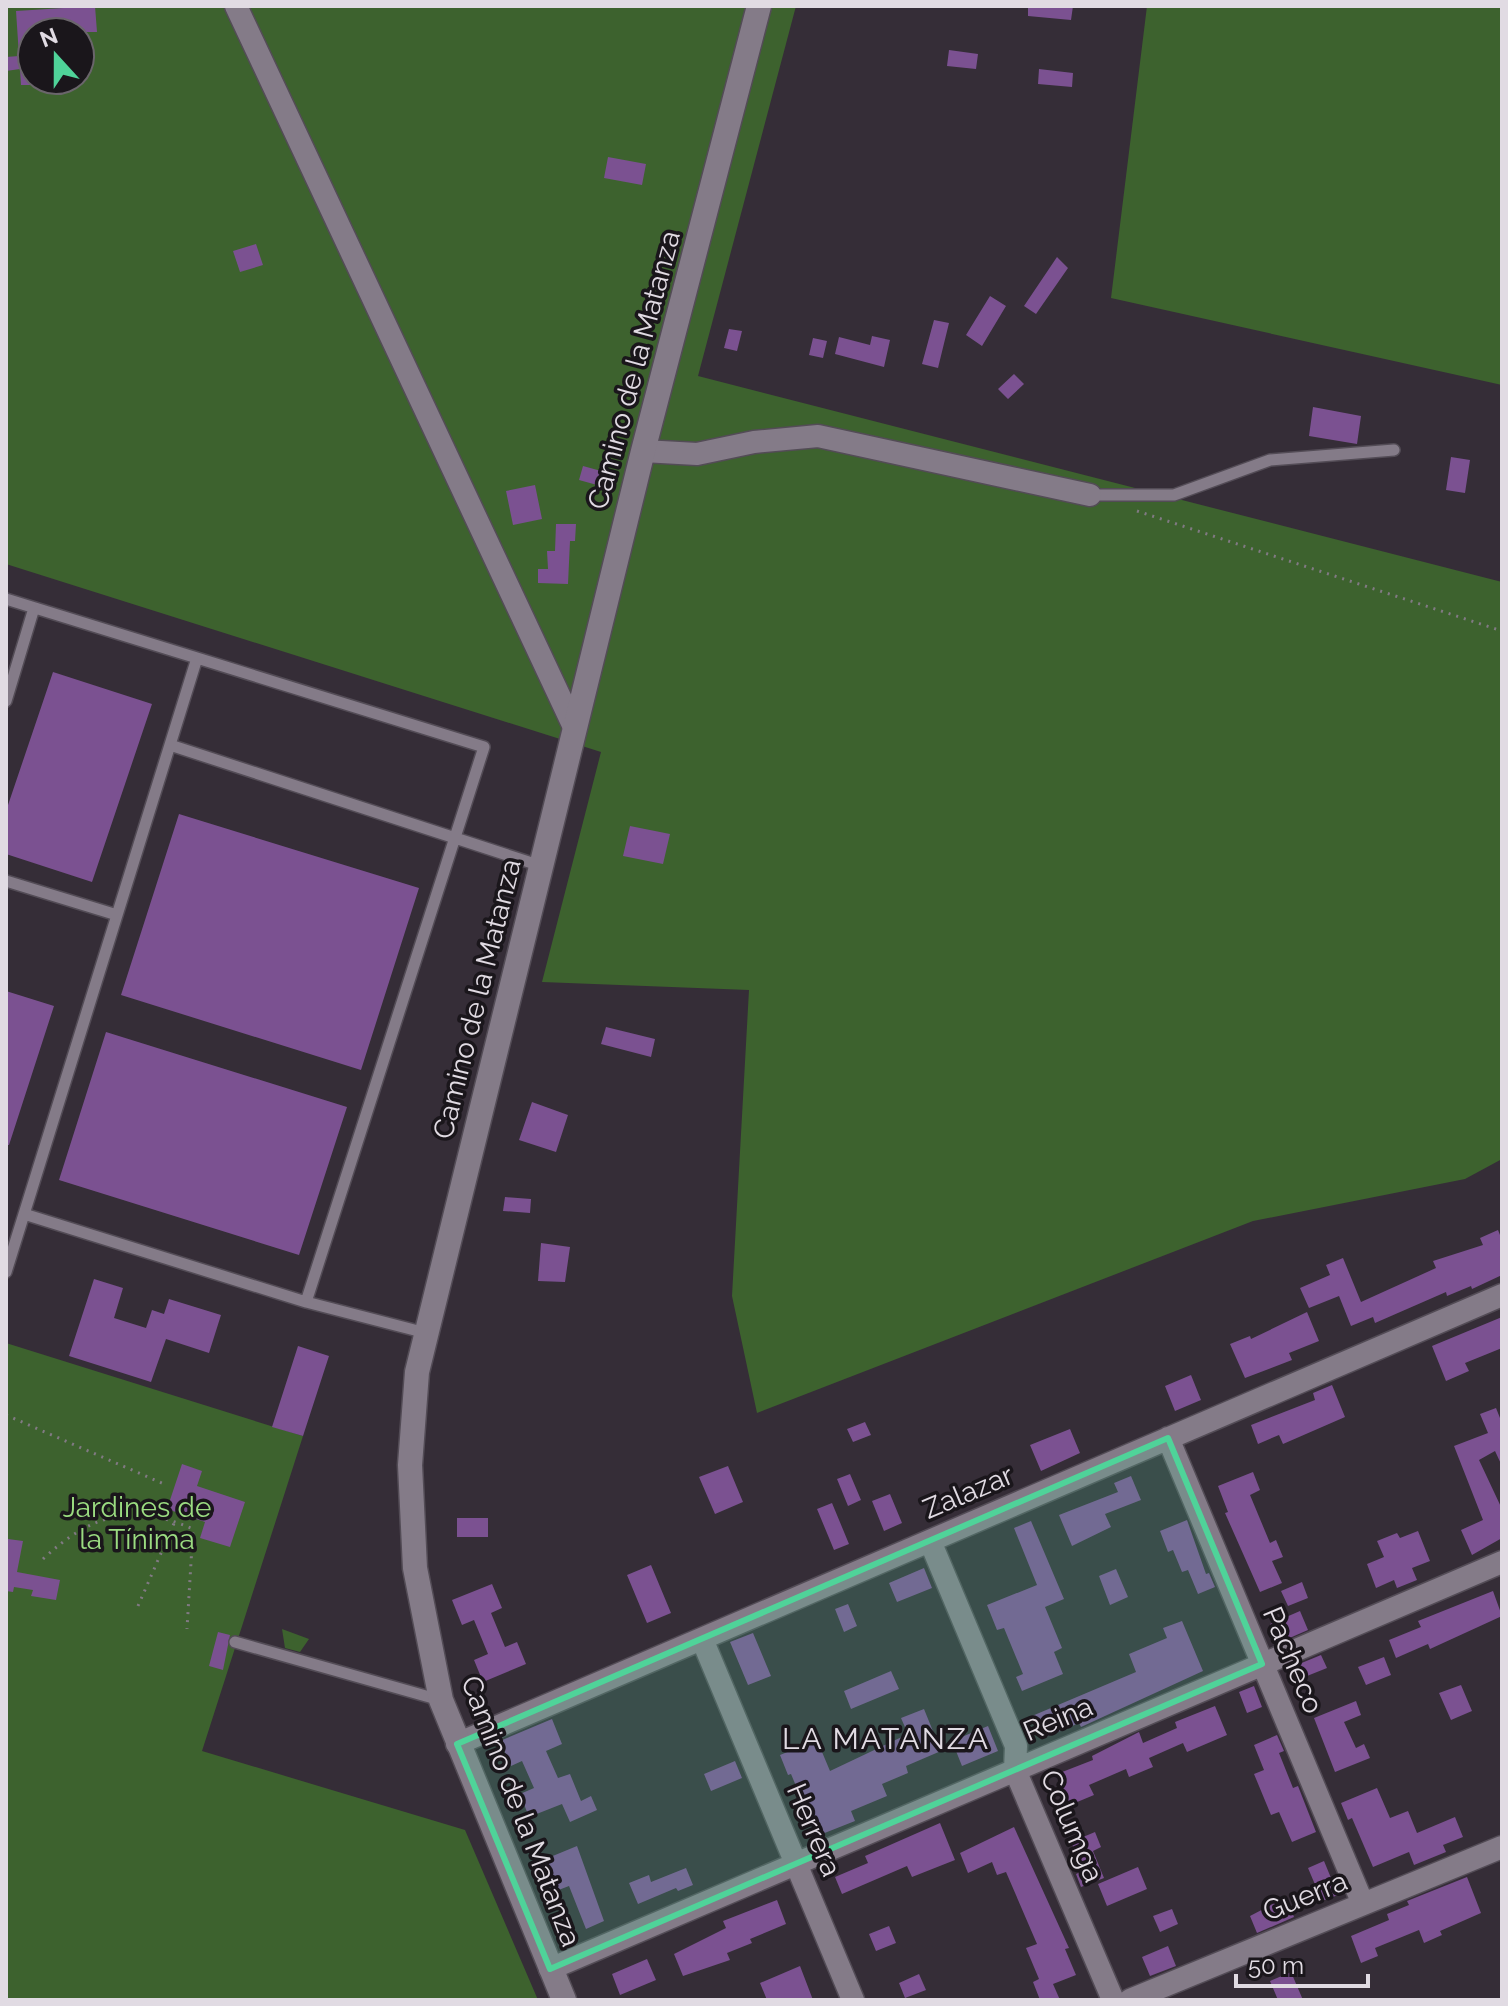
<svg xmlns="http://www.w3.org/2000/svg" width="1508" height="2006" font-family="Raleway,sans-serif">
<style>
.green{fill:#3d622e;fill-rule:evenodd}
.building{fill:#7b5191}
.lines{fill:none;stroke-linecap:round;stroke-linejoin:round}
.lane-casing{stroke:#534c56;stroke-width:14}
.street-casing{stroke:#534c56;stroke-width:25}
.secondary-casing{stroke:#534c56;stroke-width:27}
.path{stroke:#817a83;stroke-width:3;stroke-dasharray:2 6;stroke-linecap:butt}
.lane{stroke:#847b88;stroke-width:11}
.street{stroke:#847b88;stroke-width:22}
.secondary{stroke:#847b88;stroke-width:24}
.marked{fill:#4fd399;fill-opacity:0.2;stroke:#4fd399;stroke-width:6;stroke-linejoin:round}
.labels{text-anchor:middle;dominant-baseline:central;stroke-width:7;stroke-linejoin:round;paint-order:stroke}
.street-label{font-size:28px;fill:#e1dbe3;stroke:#1a161b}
.park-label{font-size:28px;fill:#9bdc81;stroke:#1a161b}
.neighbourhood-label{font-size:30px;letter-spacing:2px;fill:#e1dbe3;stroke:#1a161b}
</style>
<rect width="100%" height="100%" fill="#352d37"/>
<path class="green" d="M6,6h790l-98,370 804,206v577l-37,20 -212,42 -496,192 -25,-117 17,-306 -207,-8 59,-230 -595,-188zM32,32h48v48h-48z
M1147,6h355v379l-391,-87z
M6,1343l297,93 -101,315 263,79 73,170h-532z
M282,1629l27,10 -9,13 -15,-4z"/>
<path class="building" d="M95,6l2,26h-65v53h-11l-1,-16 -14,2v-14l13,-1 -3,-45z
M1028,6h45l-2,14 -43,-4z
M949,50l29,4 -2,15 -29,-3z
M1039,69l34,4 -1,14 -34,-3z
M608,157l38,7 -4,21 -38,-7z
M256,244l7,21 -23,7 -7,-21z
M1057,257l11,11 -32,46 -12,-8z
M990,296l16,10 -24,40 -16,-11z
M934,320l15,3 -11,45 -16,-4z
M729,329l13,2 -5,20 -13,-3z
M872,336l18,4 -6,27 -49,-13 4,-17 31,8z
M813,338l14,3 -4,17 -14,-3z
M1014,374l10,10 -16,15 -10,-10z
M1313,407l48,9 -4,28 -48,-8z
M1451,457l19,3 -5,33 -19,-3z
M583,466l29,8 -4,14 -29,-8z
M535,485l7,34 -29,6 -7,-34z
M556,524h20l-1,17h-5l-2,43 -30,-1v-14h10l-1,-18h8z
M53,672l99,32 -60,178 -86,-28v-43z
M179,814l240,74 -58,182 -240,-75z
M630,826l40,8 -7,30 -40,-8z
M6,991l48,15 -45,139h-3z
M606,1027l49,12 -4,18 -50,-13z
M106,1032l241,75 -48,148 -240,-75z
M532,1102l36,13 -12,37 -37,-12z
M505,1197l26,2 -1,14 -27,-2z
M1498,1230l4,10v35l-30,14 -1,-3 -24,10 -1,-4 -71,31 -2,-6 -22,9 -12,-30 -30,12 -9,-20 30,-13 -4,-10 17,-7 18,44 75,-34 -3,-7 50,-16 -3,-7z
M541,1243l29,4 -5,35 -27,-1z
M94,1279l29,9 -9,30 32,10 6,-18 12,4 5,-15 52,16 -12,38 -43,-14 -15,43 -82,-26z
M1307,1312l12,29 -30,12 3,7 -47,18 -15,-34 20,-8 1,3z
M1502,1317v31l-37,15 4,8 -23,10 -14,-35z
M298,1346l31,10 -26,80 -31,-9z
M1191,1375l10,25 -26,11 -10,-25z
M1332,1385l13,32 -62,27 -4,-9 -21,9 -7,-19 64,-25 -2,-7z
M1496,1408l6,15v43l-7,-15 -16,9 23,49v29l-30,17 -11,-25 22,-10 -29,-74 34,-13 -8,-19z
M865,1422l6,13 -18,7 -6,-13z
M1070,1429l10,24 -39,18 -11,-26z
M182,1464l20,7 -5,15 48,16 -15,45 -30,-9 5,-16 -38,-13z
M728,1466l15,36 -28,12 -16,-37z
M1253,1472l7,18 -10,5 20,48 6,-3 7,17 -11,4 10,22 -22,9 -35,-79 3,-1 -10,-26z
M850,1474l11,26 -13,6 -11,-27z
M1131,1476l10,24 -36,14 6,13 -39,19 -13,-31 59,-23 -4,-9z
M890,1494l12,29 -18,8 -12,-30z
M832,1503l17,41 -15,6 -17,-41z
M457,1518h31v19h-31z
M1187,1520l19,54 3,-1 6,14 -17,7 -10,-24 -6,2 -9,-22 -5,2 -8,-21z
M1031,1521l33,78 -19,8 17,41 -8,4 9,22 -41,17 -6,-14 7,-3 -19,-46 -7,2 -10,-25 50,-20 -23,-57z
M1418,1531l12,30 -18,7 5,12 -20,8 -3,-8 -18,8 -9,-24 17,-7 -7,-16 20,-8 3,5z
M8,1539l15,2 -6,31 43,8 -4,20 -25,-4 2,-6 -19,-3 -1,5 -7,-1z
M651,1565l20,48 -24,10 -20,-48z
M924,1568l8,20 -35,14 -8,-19z
M1116,1569l12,28 -18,8 -11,-29z
M1302,1582l6,16 -20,8 -7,-15z
M492,1584l10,24 -11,5 14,34 12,-5 9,22 -43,18 -9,-22 14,-6 -14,-34 -12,5 -10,-25z
M1493,1591l9,25 -72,33 -2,-5 -32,14 -7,-18 32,-13 -3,-6z
M848,1604l9,22 -13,6 -9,-23z
M1300,1611l8,19 -30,13 -8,-19z
M1182,1621l21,50 -122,56 -2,-4 -38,16 -9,-23 104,-44 -7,-18 38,-16 -4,-10z
M218,1632l12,3 -7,35 -14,-4z
M753,1633l18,43 -23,9 -18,-43z
M1321,1655l6,13 -35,14 -5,-13z
M1384,1657l7,18 -25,10 -8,-18z
M891,1671l8,18 -48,20 -7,-18z
M1461,1685l11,26 -21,9 -12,-27z
M1254,1686l8,21 -15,6 -8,-21z
M1356,1701l5,14 -17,7 12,26 8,-4 6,14 -35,14 -21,-54z
M1215,1706l12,29 -40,17 -4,-9 -34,15 4,9 -24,10 -3,-8 -37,16 5,10 -24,10 -13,-31 36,-14 -1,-4 47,-24 4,11 34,-15 -2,-6z
M924,1709l17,42 -35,15 2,7 -26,11 5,12 -36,15 4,10 -38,15 -26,-62 -3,1 -8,-20 37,-15 13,31 78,-37 -7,-16z
M552,1719l10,25 -16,7 12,27 12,-4 11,27 10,-5 6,14 -27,12 -8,-18 -33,13 -9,-23 14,-6 -12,-27 -11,5 -11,-25z
M988,1726l10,25 -36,15 -10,-25z
M1277,1735l7,16 -5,2 14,35 5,-2 18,46 -24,10 -13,-30 -8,3 -17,-41 10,-4 -10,-25z
M735,1761l7,17 -31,13 -7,-17z
M1377,1788l13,30 18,-7 9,22 38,-16 8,20 -20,8 3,7 -32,13 -5,-13 -36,15 -21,-49 -4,2 -7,-17z
M940,1823l15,37 -43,17 -5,-11 -65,28 -7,-17 33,-14 -3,-7z
M1014,1827l55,121 -4,1 11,26 -23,9 7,16h-20l-7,-18 6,-3 -13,-31 11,-4 -31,-72 -9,3 -5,-13 -24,11 -8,-20z
M1095,1832l6,15 -8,4 11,27 -23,9 -5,-13 7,-3 -12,-29z
M577,1846l27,75 -18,8 -17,-43 -13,5 -13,-31z
M1324,1861l14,34 -16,6 -14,-33z
M1138,1867l9,22 -40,17 -9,-22z
M686,1868l7,17 -15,6 -2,-3 -38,16 -9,-21 20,-8 2,7z
M1467,1877l14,36 -41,18 2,4 -18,8 -5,-13 -44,18 3,8 -17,7 -10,-27 38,-16 -2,-6 22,-9 -2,-4z
M1286,1897l8,20 -37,16 -7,-17z
M777,1900l9,24 -36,15 2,4 -25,10 3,7 -47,16 -9,-22 52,-26 -3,-7z
M1172,1909l6,15 -18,8 -7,-16z
M889,1926l7,17 -20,8 -7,-17z
M1168,1946l8,20 -26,10 -8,-19z
M647,1959l9,21 -36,15 -8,-21z
M800,1966l13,34h-46l-7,-17z
M1291,1972l12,28h-25l-8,-19z
M919,1974l7,16 -21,8 -6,-15z"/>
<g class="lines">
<defs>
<path id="lane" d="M1090,495h84l96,-35 124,-10
M6,599l191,59 -191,614
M6,701l28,-93
M170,745l371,121
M6,881l111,34
M24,1214l282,88 178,-555 -287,-89
M306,1302l120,31
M235,1642l205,58"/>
<path id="street" d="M236,6l338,721
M643,451l54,3 57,-12 64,-6 272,59
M1168,1438l195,466
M930,1541l86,205 -1,24 98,230
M702,1639l151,361
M457,1744l1045,-449
M550,1969l952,-407
M1130,2000l372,-153"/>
<path id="secondary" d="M564,2000l-123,-300 -26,-132 -5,-103 7,-93 226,-921 116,-445"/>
</defs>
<use href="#lane" class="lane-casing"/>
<use href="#street" class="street-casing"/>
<use href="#secondary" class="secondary-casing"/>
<path class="path" d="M1137,511l365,120
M6,1415l158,69
M43,1559c47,-44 89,-57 150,-30l-6,100
M138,1606l37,-85"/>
<use href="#lane" class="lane"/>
<use href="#street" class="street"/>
<use href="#secondary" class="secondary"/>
</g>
<path class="marked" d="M1168,1438l94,226 -712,305 -93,-225z"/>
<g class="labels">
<g class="street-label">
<text transform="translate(634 370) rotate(-75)">Camino de la Matanza</text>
<text transform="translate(477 999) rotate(-76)">Camino de la Matanza</text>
<text transform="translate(968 1492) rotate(-23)">Zalazar</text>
<text transform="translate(1293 1660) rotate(67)">Pacheco</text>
<text transform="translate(1058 1719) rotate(-23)">Reina</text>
<text transform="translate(521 1811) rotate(69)">Camino de la Matanza</text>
<text transform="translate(1072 1826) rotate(67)">Columga</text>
<text transform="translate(814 1830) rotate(67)">Herrera</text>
<text transform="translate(1305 1896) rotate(-22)">Guerra</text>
</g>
<g class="park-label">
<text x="137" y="1507">Jardines de<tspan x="137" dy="32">la Tínima</tspan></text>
</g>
<g class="neighbourhood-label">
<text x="886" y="1738">LA MATANZA</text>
</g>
</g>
<rect width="1508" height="2006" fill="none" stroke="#e1dbe3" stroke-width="16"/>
<g transform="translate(56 56) rotate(339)"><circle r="38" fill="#1a161b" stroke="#6a656b" stroke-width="2"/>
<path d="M0-6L14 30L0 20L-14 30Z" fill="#4fd399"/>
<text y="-12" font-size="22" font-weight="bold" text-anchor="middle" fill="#e1dbe3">N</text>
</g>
<path d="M1236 1974v12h132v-12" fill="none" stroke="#e1dbe3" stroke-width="4"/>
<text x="1248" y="1974" font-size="24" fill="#e1dbe3" stroke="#1a161b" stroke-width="6" paint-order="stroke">50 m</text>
</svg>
